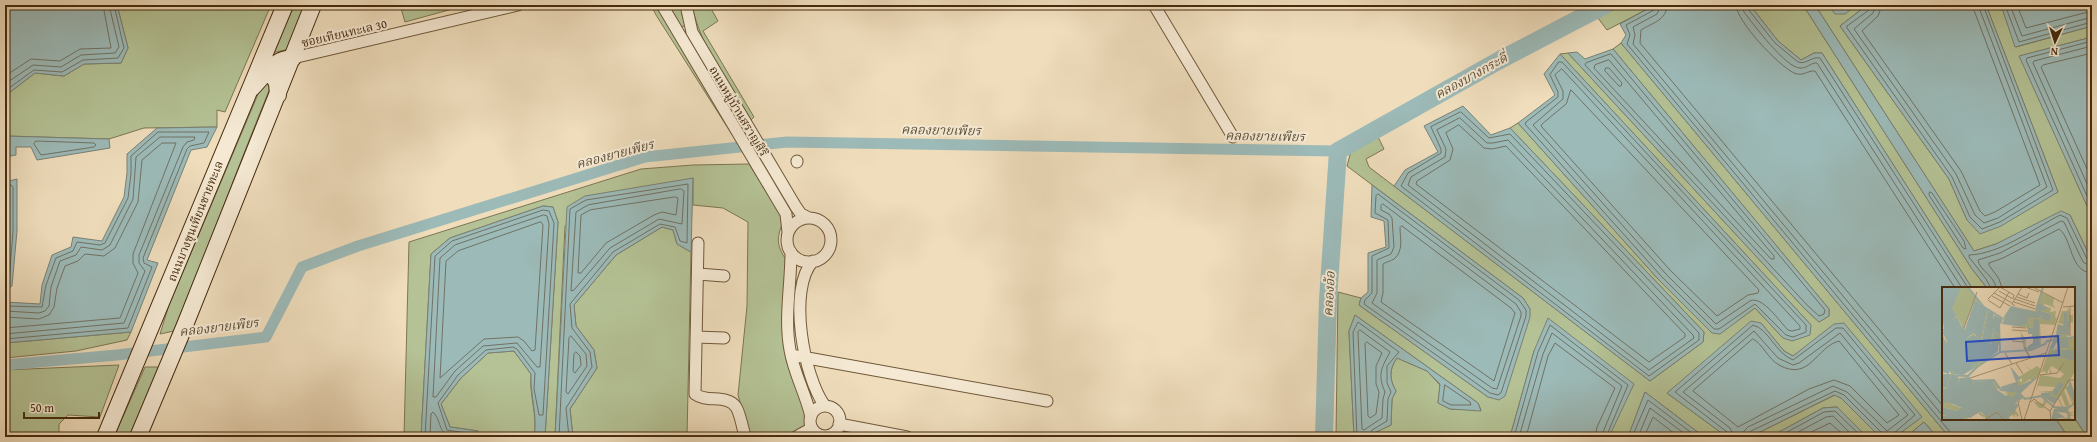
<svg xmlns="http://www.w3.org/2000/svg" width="2097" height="442" font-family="'Gentium Book Plus','Noto Serif Thai',serif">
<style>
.green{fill:#b4c295;stroke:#7d7652}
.water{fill:#9cbab8;stroke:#7a8174}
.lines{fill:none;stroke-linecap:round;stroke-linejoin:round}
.shore{stroke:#717264;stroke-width:1}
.canal{stroke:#9cbab8;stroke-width:11}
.river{stroke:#9cbab8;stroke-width:18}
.street-casing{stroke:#70583a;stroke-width:13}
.secondary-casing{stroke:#462b0f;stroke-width:18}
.street{stroke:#f5e9d3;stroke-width:11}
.secondary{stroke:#f5e9d3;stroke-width:16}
.labels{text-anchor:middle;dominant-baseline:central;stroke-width:4;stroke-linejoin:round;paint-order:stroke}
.street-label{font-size:12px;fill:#462b0f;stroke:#f5e9d3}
.water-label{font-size:13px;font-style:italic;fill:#5c4f39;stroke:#f5e9d3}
.inset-river{fill:none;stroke:#9cbab8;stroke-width:2}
.inset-road{fill:none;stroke:#ab9677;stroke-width:1}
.view{fill:#1d4ed8;fill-opacity:0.15;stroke:#1d4ed8;stroke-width:2}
.inset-edge{fill:none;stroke:#462b0f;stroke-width:2}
</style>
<rect width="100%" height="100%" fill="#efddbc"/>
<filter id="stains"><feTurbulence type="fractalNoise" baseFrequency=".005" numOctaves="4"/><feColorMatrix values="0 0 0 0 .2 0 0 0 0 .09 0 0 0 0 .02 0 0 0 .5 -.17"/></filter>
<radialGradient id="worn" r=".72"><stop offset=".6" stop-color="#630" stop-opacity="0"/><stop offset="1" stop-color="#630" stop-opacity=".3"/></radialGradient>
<path class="green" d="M117,5h154l-46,107 -8,-2v17l-73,1 -35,11 -104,-3v-40l30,-23 29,3 20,-12 37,-1 7,-15z
M292,5h14l-16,44 -19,4z
M400,5h67l-62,17z
M651,5h7l75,131 -77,-121z
M667,5h15v10l4,10 -6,3z
M692,5h17l9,16 -15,10 51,86 -3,3c-21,-36 -51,-73 -59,-115z
M1622,5h33l-48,25 -9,-12z
M1750,5h53l169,264 15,19h-15l-150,-235h-8l-13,7 -23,-19z
M1815,5h52l-27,21 109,153 18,41 91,-28 -72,-187h15l15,42 76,-21v11l-72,19 72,161v44l-22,-46 -74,29 -22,7z
M1621,43l328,394h-12l-13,-15 -18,15h-11l26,-20 -117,-69 -11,8 -9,-5 -23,-28 -94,70 60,44h-23l-59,-45 -17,45h-19l2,-4 -77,-82 -24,86h-136v-4l17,-8 1,-26 4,-8c-7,-12 -7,-22 1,-33l30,13 13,14 -2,18 12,6 31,1 -3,-7 -123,-88 -6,16 5,106h-18l2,-145 23,6 -2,7 129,92 42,-88 -7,-11 -176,-132 4,-15 27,-14 6,12 -18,10 3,8 281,214 53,-39 1,-10 -194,-204 8,-5 141,157 61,53 35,-25 28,30 28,-13 -251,-271 8,-1 236,255 15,14 10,-6v-7l-216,-260z
M264,80l8,3c-34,83 -64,166 -98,248l-14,3 9,-29z
M749,164l35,56c-9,20 -7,27 5,44l-5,26 23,123c-1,10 0,18 9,24h-66l-12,-42 9,-89 1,-84 -25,-14 -30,-3v-27l-128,48 -10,211h-10l13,-215 -5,-15 -10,-1 -93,32 -19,16 -10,183h-17l5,-195 232,-73 52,-4z
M662,227l11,3 4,14 14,8 -4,185h-114l-3,-28 27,-41 -3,-18 -18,-24 -2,-21 42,-50z
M131,332l-4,8 -51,11 -71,7v-15z
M514,351l17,23c-2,22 7,42 3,63h-55l-1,-6 -28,-4 -9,-23 20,-26 27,-25z
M119,365l-19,52 -32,-2 -9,9v13h-27l-1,-2 -26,2v-67z
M145,367h15l-27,70h-19z
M1835,395l6,3 39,39h-13l-30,-30 -14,1 -53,29h-20z
M2074,417l13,20h-19l-12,-18h18z"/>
<path class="water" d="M5,5h112l11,43 -7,15 -37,1 -20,12 -29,-3 -30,23z
M1655,5h95l28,36 23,19 13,-7h8l150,235h-29v131h113l12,18h-119l-328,-394 5,-8 -6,-11z
M1803,5h12l159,246 22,-7 65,-33 9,4 22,46v176h-5l-13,-20v-129h-87l-15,-19z
M1828,5h29l-12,9h-10z
M1867,5h119l72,187 -57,34 -21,8 -13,-14 -18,-41 -109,-153z
M2001,5h91v21l-77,21z
M2092,37v150l-2,2 2,28 -73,-161z
M1613,49l216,260v7l-10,6 -15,-14 -236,-255 9,-1 8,7z
M1560,54l251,271 -1,10 -18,6 -9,-3 -28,-30 -35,26 -8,-1 -53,-53 -141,-157 37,-28 -11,-21z
M1463,106l28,29 19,-7 194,204 -1,10 -53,39 -256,-195 11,-16 33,-18 -14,-26z
M217,127l-10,20 -16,3 -44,110 11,3 -27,69 -126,11v-41l35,2 2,-19 10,-30 19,-8 2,-10 29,4 22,-44 3,-24v-19l30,-26z
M5,136l104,3 1,9 -73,12 -6,-13h-15v8l-11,2z
M693,178l-2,74 -14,-8 -4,-14 -11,-3 -46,28 -42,50 2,21 18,24 3,18 -27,41 3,28h-18l12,-230 18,-11z
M17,179v52l-5,55 -7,4v-108z
M1372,185l151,113 7,11v8l-25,79 -6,4 -11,-3 -129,-92 2,-7 7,-6v-39l18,-6 -2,-26 -13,-4z
M543,206l10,1 5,15 -13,215h-11c4,-21 -4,-41 -3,-63l-17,-23 -26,2 -27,25 -20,26 9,23 28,4 1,6h-58l10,-183 19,-16z
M1355,315l123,88 3,8 -31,-2 -12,-6 2,-19 -13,-13 -30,-13c-8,11 -8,21 -1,33l-4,8 -1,26 -17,8v4h-20l-5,-106z
M1548,318l86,66 -25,53h-99l24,-86z
M1751,321l10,2 23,28 9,5 41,-32 10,-1 78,94 -27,20h-15l-39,-39 -7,-3 -84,42h-23l-60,-44z
M1645,392l59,45h-76z
M1837,407l30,30h-97l53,-29z
M1924,422l13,15h-31z"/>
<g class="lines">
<path class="shore" d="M1656,5l-2,5 -28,15 4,10 -3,9 324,389 1,4
M1661,5l-4,9 -24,13 2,8 -2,9 310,372
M1667,5c0,15 -15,18 -26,25l-1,13 303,363
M1736,5c0,16 43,61 58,68 9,4 14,-3 21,-2l140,217
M1742,5l2,7c9,12 42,56 56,56 7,1 11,-6 17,-5l145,225
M1747,5l1,4 27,34 23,19c8,3 14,-6 22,-4l148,230
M1871,5l-2,5 -22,16v2l105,149 18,40 12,12 18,-7 53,-32 -70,-185
M1876,5l-3,8 -19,16 102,145 19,41 9,8 14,-5 49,-31 -69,-182
M1882,5l-4,11 -16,15 99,140 19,40 5,5 10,-4 45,-27 -68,-180
M2005,5l14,37 73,-20
M2010,5l12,31 70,-19
M2017,5l9,23 66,-17
M2092,41l-65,17 -1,2 66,147
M2092,46l-58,15 -1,2 59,132
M2092,53l-49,12 -2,2 51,113
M1611,54l214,256 -1,4 -5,2 -12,-11 -222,-240 1,-2z
M1609,60l165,196v3h-3l-177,-191 1,-3z
M1559,62h3l244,263v7l-13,5 -7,-2 -31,-31 -36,25h-5l-52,-52 -137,-153 1,-2 32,-25v-5l-8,-17z
M1606,68h3l13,15 -1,3h-2l-14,-15z
M1562,69l238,257v3l-8,2 -4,-1c-8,-8 -26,-35 -38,-29l-34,23 -50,-50 -133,-149 30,-26v-8l-8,-16z
M5,76l26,-17 29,2 20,-12 31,-1 -8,-43
M5,84l28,-19 28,2 20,-12 34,-2 4,-6 -10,-42
M1571,90l188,200 -1,3 -10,2 -31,21 -47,-46 -129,-144 1,-2 24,-20z
M5,91l29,-21 28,2 21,-12 35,-2 6,-10 -10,-43
M1461,112l28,26 21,-4 189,199v7l-50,36 -248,-190 7,-13 33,-20v-4l-10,-22z
M1460,118l27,25h6l15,-3 185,195 1,3 -45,32 -241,-185 3,-8 34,-20 1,-8 -9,-19z
M1459,125l25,23 8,1 14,-3 179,188v3l-36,25 -233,-178 1,-3 33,-21 3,-11 -7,-16z
M36,141l58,2 2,2 -2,2 -53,8 -7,-11z
M5,185h6l2,2v44l-4,52 -4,2
M681,189l3,2 -2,33 -23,-5 -49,29 -36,42 -3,1 5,-79 12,-7z
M5,190l3,2 -3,73
M1930,192l2,1 32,48 2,8 -3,-1 -34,-53z
M1378,194l141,106 7,10v6l-25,77 -3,2 -8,-2 -126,-89 1,-4 7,-7v-37l17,-8 -1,-28 -13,-7 1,-17z
M675,197l3,1 -2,17 -14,-3 -8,3 -48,28 -25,30h-3l3,-58 9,-5z
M1383,204l133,100 5,8v4l-24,73 -5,-1 -120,-85 5,-10v-33l14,-6 3,-7 -2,-29 -3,-4 -8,-4v-4z
M544,215l3,1 2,8 -9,143h-3l-20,-24 -34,3 -28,25 -19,26h-3l7,-139 15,-13z
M541,222l2,3 -8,125 -3,1 -8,-10 -6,-4 -34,2 -44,39 6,-117 12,-10z
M1402,226l109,82 4,5 -21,68 -113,-79 2,-9v-29c3,-2 8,-3 11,-5 10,-8 6,-21 6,-31z
M1991,288l-5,-9 -17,-22v-2c31,-1 64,-26 91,-40l7,3 20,41 5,3
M1996,288c-1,-12 -17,-18 -18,-28l22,-7 61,-32 3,1 19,40 9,5
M2002,288l-3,-9 -10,-14v-2l14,-5 56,-29c14,10 10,43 33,44
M5,306l37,1 4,-22 10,-27 17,-7 4,-9 23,3 5,-2 23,-45 3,-24v-18l27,-24h51l-5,11 -14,3 -3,3 -44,109 1,5 8,4 -24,61 -123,11
M5,311l34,2 6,-2 4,-5 2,-19 9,-26 16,-6 5,-8 21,3 8,-5 23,-46 3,-42 24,-20h35l-1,3 -7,2 -4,5 -44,108v8l6,8 -21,52 -119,11
M5,317l34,2 10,-4 5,-8 3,-19 8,-22 13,-5 7,-7 19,2 11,-8 23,-46 4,-42 20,-17h14l-43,111v9l5,10 -18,45 -115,10
M1360,330l30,22c-8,15 -13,22 -5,40l-2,7 -1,19 -18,12 -2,-1 -4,-97z
M571,336l15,18 1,12 -19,28 -2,-2 3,-54z
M1753,339c10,5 15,20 26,26 31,17 37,-18 60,-24l60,74 -12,8 -37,-37 -16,-6 -25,9 -71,38 -45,-36z
M1367,342l15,11 -6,13v18l3,8 -3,22 -6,4 -2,-2 -3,-72z
M576,352l4,4 1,9 -6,8 -2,-2 1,-17z
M1445,385l25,17 1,3h-20l-8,-4z
M425,437l10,-181 17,-15 91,-31 6,1 5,12 -11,192h-4l-5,-26 1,-16 -18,-24 -4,-2 -27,3 -28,25 -20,28 9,27 26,4 2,3
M430,437l1,-23 2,-2c11,12 2,22 24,25
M559,437l11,-228 16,-9 102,-16 -1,59 -7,-2 -5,-14 -15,-3 -47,28 -43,52 2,24 18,24 2,15 -26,41 3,29
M1357,437l-4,-105 5,-10 41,30 -12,14v17l4,9 -3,7 -1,22 -15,9 -2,7
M1514,437l24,-85 12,-27 78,60 -22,52
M1519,437l24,-83 9,-21 70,53 -21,51
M1526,437l22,-81 7,-13 60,45 -18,39 -2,10
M1632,437l16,-37 49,37
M1638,437l12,-29 39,29
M1644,437l9,-20 26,20
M1729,437l-2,-5 -52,-40 78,-67c16,4 22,28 40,35l43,-32h7l72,87 -21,18 -1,4
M1734,437l-4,-9 -47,-36 71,-61 24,27 15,7 6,-2 41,-30 68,82 -21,16 -40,-39 -14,-6 -85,41 -4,4 -1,6
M1748,437l3,-6 84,-40 9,4 38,38 1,4
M1778,437l46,-25 11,-1 27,26
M1789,437l37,-20 7,-1 21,21
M1801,437l29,-14 16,14"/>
<path class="canal" d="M5,365l112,-10 149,-18 36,-70 56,-21 287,-89 142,-15 551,9"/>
<path class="river" d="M1324,437l4,-137 10,-149 160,-90 107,-56"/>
<defs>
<path id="street" d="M662,5l124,209 2,18
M686,5l6,27 104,175 5,7 8,4
M1154,5l79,132
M293,58l225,-53
M797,161v1
M787 240a22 22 0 1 1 44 0a22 22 0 1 1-44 0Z
M698,243l-3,151c11,9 33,0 41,13 4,6 7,22 9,30
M791,252c0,33 -7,66 -1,98 4,24 16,44 21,67
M813,261c-26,28 -9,117 12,145
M698,274l26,2
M696,337l28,1
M791,355l256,46
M810 421a15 15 0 1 1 30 0a15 15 0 1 1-30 0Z
M839,424l68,13
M796,437l16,-9"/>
<path id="secondary" d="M267,74c7,-10 12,-15 26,-16
M252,88l10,-11 5,-3 6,2 4,7 1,12
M105,437l180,-432
M138,437l47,-112 128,-320"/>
</defs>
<use href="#street" class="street-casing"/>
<use href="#secondary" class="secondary-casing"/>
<use href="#street" class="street"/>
<use href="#secondary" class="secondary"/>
</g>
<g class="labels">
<g class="street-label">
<text transform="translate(344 33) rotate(-13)">ซอยเทียนทะเล 30</text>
<text transform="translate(739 111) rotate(59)">ถนนหมู่บ้านสราญสิริ</text>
<text transform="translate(195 221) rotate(-68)">ถนนบางขุนเทียนชายทะเล</text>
</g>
<g class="water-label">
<text transform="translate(1471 76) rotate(-29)">คลองบางกระดี่</text>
<text transform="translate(941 130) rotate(1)">คลองยายเพียร</text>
<text transform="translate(1265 136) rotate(1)">คลองยายเพียร</text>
<text transform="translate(615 154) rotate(-15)">คลองยายเพียร</text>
<text transform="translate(1329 294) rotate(-87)">คลองอ้อ</text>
<text transform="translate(219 327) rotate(-7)">คลองยายเพียร</text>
</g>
</g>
<g transform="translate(1942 287)">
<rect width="133" height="133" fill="#efddbc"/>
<path d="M14,0l13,1 13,17 12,9 -8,29 4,3 6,-30 6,3 -3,5 1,22 -8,-4 -1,4 9,6 -14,-9 -2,3 8,8 -9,-8h-4l12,11 -13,-10 10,11 -20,-20 -2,2 13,18 5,3 5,-2 -20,15 5,-6 -3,-9 -11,4 8,10 -9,-10 -3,1 7,11 -8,-11 -3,2 4,8h-5v-8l-1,5 -2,-4 -6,7h7l-2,1 6,-1 4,2 3,3 1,7 -4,1 2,14 4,-2 -2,-21 6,-1 11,5 15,-2 5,7 6,3 15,-10 3,3v-5h-3l-9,-13 9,12 11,-7 -8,-8 9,8 6,-4 4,3 -3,9 -6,3 -2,-2 -16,11 7,3h-3l5,5 -2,2 -4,-3 -19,14 3,2 16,-11 -7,6 3,5 2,-3 4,5 -4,5 3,-3 -3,-3v4l-2,-3 -4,2 1,3 -6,-8 -4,3 -3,-3 -9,8 -9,-7 -11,3 -1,4 -6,-4h-19l8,-1 -8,-3h3l-3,-3 9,7 9,-1 -3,-4 -15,-4v-17l1,4 3,1 -2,7 4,-1 -1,-13 -5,1v-1l5,-1v-7h11l-3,-5h-4l-1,5v-5l-8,1v-4l5,-5 23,-8 -5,-7 -23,17 22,-18 -3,-3 1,-2 -20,21 16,-18 -10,-5 -6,11 3,3 -1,5 -2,2 2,-7 -2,2v-7l6,-10 -6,-1 4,-1 -4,-9 6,10 9,4 -15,-16 4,2 -4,-7 15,-9 -4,-5 -11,8 11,-8 -4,-3 -7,6 6,-7 -1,-2 -5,3 6,-4 -1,-6zM14,1l3,2 -7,19 -4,-10zM33,13l6,5 -9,29 -8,-6zM45,23l-6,29 -8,-5 7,-23 5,4zM46,24l5,3 -4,2 4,1 -7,26 -4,-3zM15,30l5,9 -17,4 -3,-4zM27,46l3,2 -15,10 -8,-9zM6,94h11v4l-9,2 3,16 -5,-1zM42,95l4,8 -8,6 -2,-13zM58,101l9,4 -6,1 -21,12 20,-13 -20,11 -3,-4zM62,106l4,1 -23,14 -1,-4zM67,107l3,6 -25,17 -3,-2 11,-8 -12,8 -3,-3 2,-6 4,3zM34,108l4,8 -19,5 -10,-4zM37,116l3,2 -3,7 -16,5 -5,-6zM99,5l13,6 -1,7 3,3 -11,-4 -2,2 8,2 -1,4 6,-1 -1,6 2,1 -2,7 -15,-1 1,22 -10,4h-5l5,8h-2l-5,-9 -4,-18 6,9v7l7,1v-25l-1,5 -9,-1 2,-10 -9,-2 -2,8 -11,-3 -1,4 -1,-2 -1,3 7,-13 18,5v-8l10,2zM85,23l14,3 -1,6 -5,-1 1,-6 -1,6 -6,-1 -1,7h-4zM96,23l14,4 -2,6 -9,-1v-7zM92,36h5l1,22 -5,3 -1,-9 2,2 3,-2 -5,-2zM126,20l2,8h3v8l-6,-2v17l8,-1v15l-10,4v3l10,2v10l-5,9 5,14 -5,-13 -3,4 6,17 2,-1v3l-7,4 1,4h6l-6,2 6,1 -5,1 1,4h-16l14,-3 -2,-8 6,-4 -7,-16 -2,1 6,16 -4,1 -5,-12 -2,3 4,9 -3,1h6l2,5 -4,-4h-10l8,-2 -4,-8 -7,-4 -5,6 6,2 -5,-1 -4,6h-4l-6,-7 10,3 1,-5 -6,-4 9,4 3,-7 -12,-1h14l3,-4 -17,-1 -2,5 4,-16 20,3 4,-4 -12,-8 -2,2 2,6h-2l-1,-6 -2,6 -3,-3 -3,2 8,-23 19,-2v-10l-15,3 4,-2h-4l2,-4 8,-1v-10l-5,-1 4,-12h5z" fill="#b4c295" fill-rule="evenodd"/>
<path d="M0,0h19l-9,22 5,7 -8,5 8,-4 5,10 6,6 -3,-4 10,-29 12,10 -6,30 -8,-7 -8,7 8,-5 12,7 -3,-2 6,-30 5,4v6l1,-5 7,4 -2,14 -5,-1v-5l-4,19 3,-5 4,2 1,-3 -5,-3 1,-4 4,1v17l-14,11 -5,-4 3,4 -3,-1 -5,5 -2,-5 2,7 -11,7 -9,-1 -1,-3 -3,2 -1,-3v4l-7,-2v-39l4,10 2,-1 -6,-10h3l-3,-3h2l-2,-15 7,-6 -7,6zM97,16l9,5 -7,3 11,3 -2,7 -9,-2v-3l-2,3 -10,-2 -1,7h-4l-1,3 -21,-3 4,-8 -3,2 8,-12 26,6zM122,25l3,1v8h3l-1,15 -5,-3 -5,5 -3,-3 1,-7 1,-4 6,2zM92,32l5,1 1,25 -12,4v-3l5,-3v-4l-1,-5h-4l-1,-7 2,-3v4h3zM126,51l1,10 -15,1 5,-1 -2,-6 -4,7 -4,1 4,-9zM117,63h15l1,11 -10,-2v-3l-2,2 -8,-1 -1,-4zM68,79l9,11 3,1 -5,3 2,5 19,-9 -17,16 -16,-2 -5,-4 16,-5zM8,88v4l1,-4 6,1 2,7 1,-5h8l6,7v-3l18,-1 4,8 10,7 3,-2 3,4 5,-5 3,1 -2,3 2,-2 2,3 -8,6 3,-1 1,3 -5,8 -6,-4 4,5 -3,2 2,3 -23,-1 15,-12 -15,11 -6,-6h-4l4,2 4,5 -7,-6 -8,5 -6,-1 1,3h-23v-4h5l-5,-1v-8l15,4 5,-3 -14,-6 -6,1v-14l6,-1v-7l2,-1h-3v7l-5,1v-12zM128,93l5,14 -1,9 -7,-14zM117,95l5,3 -8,11 -4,-3zM109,105l-3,6 3,-3 7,4 -4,5 -13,-9v-2zM120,121l4,1 1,4 -10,-1 8,5 -14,3 3,-11z" fill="#9cbab8"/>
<path class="inset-river" d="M94,23l7,-23M58,65l31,-2 14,-6 2,-3 28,-4M0,88l26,1 9,-9 23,-15 -1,-28 3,-6 -18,-11 -16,-20M26,90l3,4 23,-1 7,10 17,2 7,7 16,-3 13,11 14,1 7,-5M124,121l4,12"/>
<path class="inset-road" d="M58,0l14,8 -1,4M83,0l14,5M91,0l30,16M57,4l14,8M52,6l18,10M76,7l9,4 2,-5M50,9l18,10M75,10l18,6M46,12l12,-12M73,12l20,7M46,13l12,8 9,-16M72,15l21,7M73,19l-3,-2 10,-17M128,19v30M121,20l12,-1M70,40l14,1M22,41l13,-36M70,43l15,1M70,54l12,1M82,60l7,11M63,66l7,11M74,76l7,11M98,88l17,-2 7,-10M28,91l76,-25M78,114l-2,1 4,18M89,115l3,-3 16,12 1,9M108,124l19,-31h6M42,133l13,-8 7,8M82,133l44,-133"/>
<path class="view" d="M116,49l1,19 -92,6 -1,-19z"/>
<rect width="133" height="133" class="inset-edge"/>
</g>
<rect width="2097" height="442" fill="none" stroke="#efddbc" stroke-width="20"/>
<rect x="6" y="6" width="2085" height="430" fill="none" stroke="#462b0f" stroke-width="2"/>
<rect x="10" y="10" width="2077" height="422" fill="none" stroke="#462b0f"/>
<g transform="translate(2055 42) rotate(184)" stroke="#f5e9d3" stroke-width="3" paint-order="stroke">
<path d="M0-3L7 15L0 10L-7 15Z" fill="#462b0f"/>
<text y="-6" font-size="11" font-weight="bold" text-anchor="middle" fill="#462b0f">N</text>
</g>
<path d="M24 412v6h75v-6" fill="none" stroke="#462b0f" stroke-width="2"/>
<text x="30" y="412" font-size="12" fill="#462b0f" stroke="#f5e9d3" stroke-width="3" paint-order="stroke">50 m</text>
<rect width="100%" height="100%" filter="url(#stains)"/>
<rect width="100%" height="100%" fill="url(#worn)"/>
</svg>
